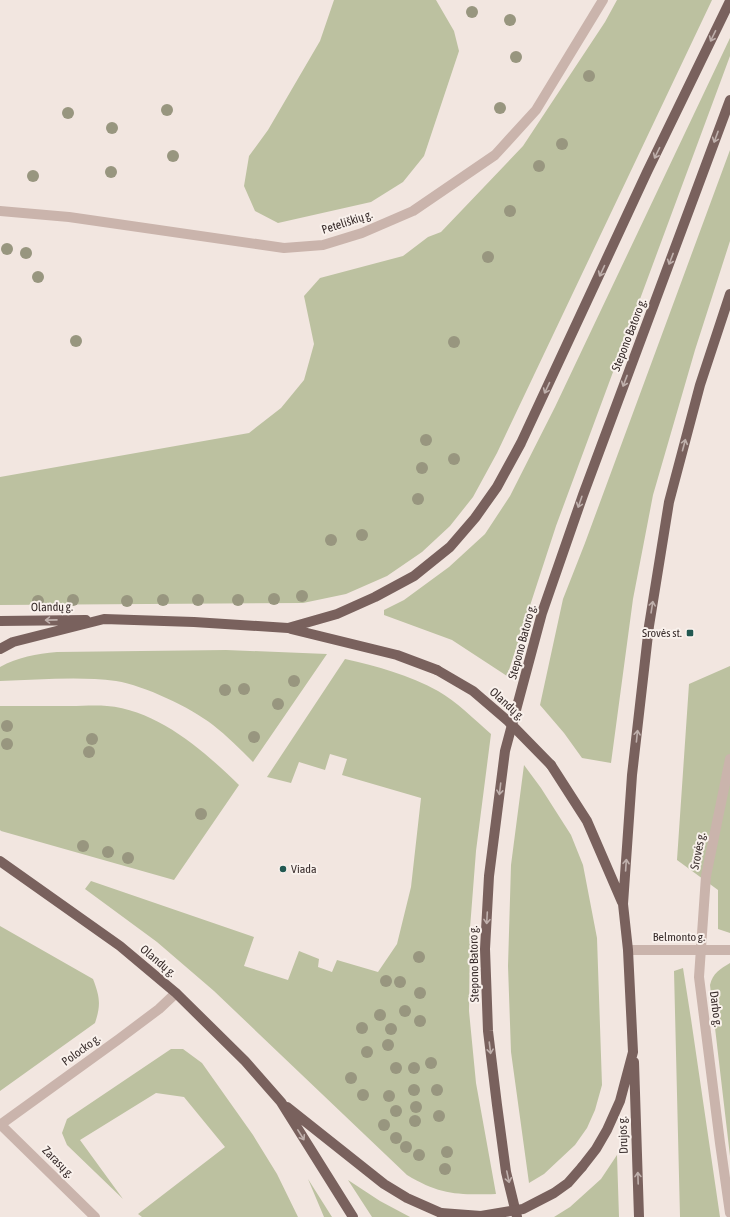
<svg xmlns="http://www.w3.org/2000/svg" width="730" height="1217" font-family="'Asap Condensed',sans-serif">
<style>
.green{fill:#bcc1a0}
.lines{fill:none;stroke-linecap:round;stroke-linejoin:round}
.minor{stroke:#cab4ac;stroke-width:10}
.primary{stroke:#79615d;stroke-width:10}
.primary-bridge{stroke:#79615d;stroke-width:10}
.tree{fill:#98967f}
.oneway{stroke:#bfb0ac}
.poi-dot{fill:#225851;stroke:#f9f1ec;stroke-width:1.5}
.labels{text-anchor:middle;dominant-baseline:central;stroke-width:4;stroke-linejoin:round;paint-order:stroke}
.street-label{font-size:12px;fill:#382c2b;stroke:#f9f1ec}
.poi-label{font-size:12px;fill:#382c2b;stroke:#f9f1ec;text-anchor:end}
</style>
<rect width="100%" height="100%" fill="#f2e6e0"/>
<path class="green" d="M334,0h102l18,31 5,20 -35,105 -21,26 -32,20 -93,21 -23,-12 -11,-25 5,-30 19,-26 52,-89z
M617,0h95l-215,453 -24,44 -23,29 -28,26 -35,24 -41,18 -43,9 -303,2v-128l249,-44 32,-25 23,-28 10,-36 -10,-48 16,-18 83,-22 25,-19 13,-5 82,-86 82,-124z
M730,38v18l-174,470 -49,150 -55,-36 -68,-25v-5l20,-10 45,-33 36,-33 25,-38 45,-89z
M730,150v91l-35,109 -42,145 -20,104 -22,164 -29,-5 -18,-25 -24,-28 23,-106 22,-56z
M226,650l101,4 -74,108c-13,-13 -26,-26 -40,-37 -23,-18 -68,-39 -97,-44 -38,-5 -78,-1 -116,0v-14c18,-10 36,-13 57,-15z
M345,659c32,7 64,16 93,32 18,10 37,29 53,43l-15,117 -6,77 -1,83 7,72 20,111c-38,1 -56,1 -89,-19l-193,-184 -57,-49 -72,-53 6,-8 163,56 -10,29 44,14 11,-29 20,8 -1,8 14,5 5,-12 41,12 19,-28 14,-57 10,-89 -79,-23 5,-16 -17,-5 -5,16 -26,-8 -8,21 -24,-6z
M730,666v267l-12,-4v-39l-41,-30 12,-176z
M0,706c23,0 47,0 70,0 13,0 25,-1 37,0 51,4 97,45 132,79l-65,95 -173,-49 -1,-1z
M524,765l17,23 30,47 12,30 14,73 5,147 -7,25 -8,18 -12,17 -31,29 -15,9 -18,-131 -3,-86 3,-101z
M0,926l93,53c7,18 8,26 2,44l-95,68z
M730,963v193l-20,-171c3,-12 10,-16 20,-22z
M683,968l8,51 29,198h-40l-6,-246z
M171,1049h12l19,14 51,72 24,39 21,43h-156l-4,-3 87,-67 -41,-50 -28,-4 -76,47 43,59 -56,-54 -5,-12 5,-14z
M617,1155l2,62h-65l16,-10 31,-28z
M308,1179l24,38h-8z
M348,1180l32,21 30,16h-38z"/>
<g class="lines">
<path class="minor" d="M0,211l69,6 215,31 39,-3 39,-12 51,-22 82,-56 41,-45 67,-110
M730,759l-24,117 -7,101 21,166 10,70
M628,950h102
M0,1125l119,-86 40,-30 17,-16
M1,1125l94,92"/>
<path class="primary" d="M0,621l86,-1
M291,629l106,26 40,15
M0,649l13,-7 91,-23 90,3 94,6 49,-14 38,-17 39,-21 36,-29 25,-29 22,-31 24,-44 126,-271 83,-171
M551,765l36,56 35,81
M0,861l120,85 56,47 69,68 36,41 72,115
M634,1062l5,155
M287,1107l97,77 23,14 34,15
M582,1167l14,-18 11,-19 13,-29 13,-49 -5,-102 -5,-46 9,-129 17,-149 20,-124 31,-117 30,-91
M517,1217l-11,-45 -9,-67 -9,-74 -3,-82 4,-73 16,-125 37,-138 41,-118 147,-395"/>
<path class="primary-bridge" d="M437,670l36,21 35,30 43,44
M441,1213l40,3 42,-7 31,-16 14,-10 14,-16"/>
</g>
<g class="tree">
<circle cx="472" cy="12" r="6"/>
<circle cx="510" cy="20" r="6"/>
<circle cx="516" cy="57" r="6"/>
<circle cx="589" cy="76" r="6"/>
<circle cx="500" cy="108" r="6"/>
<circle cx="167" cy="110" r="6"/>
<circle cx="68" cy="113" r="6"/>
<circle cx="112" cy="128" r="6"/>
<circle cx="562" cy="144" r="6"/>
<circle cx="173" cy="156" r="6"/>
<circle cx="539" cy="166" r="6"/>
<circle cx="111" cy="172" r="6"/>
<circle cx="33" cy="176" r="6"/>
<circle cx="510" cy="211" r="6"/>
<circle cx="7" cy="249" r="6"/>
<circle cx="26" cy="253" r="6"/>
<circle cx="488" cy="257" r="6"/>
<circle cx="38" cy="277" r="6"/>
<circle cx="76" cy="341" r="6"/>
<circle cx="454" cy="342" r="6"/>
<circle cx="426" cy="440" r="6"/>
<circle cx="454" cy="459" r="6"/>
<circle cx="422" cy="468" r="6"/>
<circle cx="418" cy="499" r="6"/>
<circle cx="362" cy="535" r="6"/>
<circle cx="331" cy="540" r="6"/>
<circle cx="302" cy="596" r="6"/>
<circle cx="274" cy="599" r="6"/>
<circle cx="73" cy="600" r="6"/>
<circle cx="163" cy="600" r="6"/>
<circle cx="198" cy="600" r="6"/>
<circle cx="238" cy="600" r="6"/>
<circle cx="38" cy="601" r="6"/>
<circle cx="127" cy="601" r="6"/>
<circle cx="294" cy="681" r="6"/>
<circle cx="244" cy="689" r="6"/>
<circle cx="225" cy="690" r="6"/>
<circle cx="278" cy="704" r="6"/>
<circle cx="7" cy="726" r="6"/>
<circle cx="254" cy="737" r="6"/>
<circle cx="92" cy="739" r="6"/>
<circle cx="7" cy="744" r="6"/>
<circle cx="89" cy="752" r="6"/>
<circle cx="201" cy="814" r="6"/>
<circle cx="83" cy="846" r="6"/>
<circle cx="108" cy="852" r="6"/>
<circle cx="128" cy="858" r="6"/>
<circle cx="419" cy="957" r="6"/>
<circle cx="386" cy="981" r="6"/>
<circle cx="400" cy="982" r="6"/>
<circle cx="420" cy="993" r="6"/>
<circle cx="405" cy="1011" r="6"/>
<circle cx="380" cy="1015" r="6"/>
<circle cx="420" cy="1021" r="6"/>
<circle cx="362" cy="1028" r="6"/>
<circle cx="391" cy="1029" r="6"/>
<circle cx="388" cy="1045" r="6"/>
<circle cx="367" cy="1052" r="6"/>
<circle cx="431" cy="1063" r="6"/>
<circle cx="396" cy="1068" r="6"/>
<circle cx="414" cy="1068" r="6"/>
<circle cx="351" cy="1078" r="6"/>
<circle cx="414" cy="1090" r="6"/>
<circle cx="437" cy="1090" r="6"/>
<circle cx="363" cy="1095" r="6"/>
<circle cx="389" cy="1096" r="6"/>
<circle cx="416" cy="1107" r="6"/>
<circle cx="396" cy="1111" r="6"/>
<circle cx="439" cy="1116" r="6"/>
<circle cx="415" cy="1121" r="6"/>
<circle cx="384" cy="1125" r="6"/>
<circle cx="396" cy="1138" r="6"/>
<circle cx="406" cy="1147" r="6"/>
<circle cx="447" cy="1152" r="6"/>
<circle cx="419" cy="1155" r="6"/>
<circle cx="445" cy="1169" r="6"/>
</g>
<defs><path id="oneway-shaft" d="M-6 0H5M1.5-3L5.5 0L1.5 3" fill="none" stroke-width="1.6" stroke-linecap="round" stroke-linejoin="round"/></defs>
<g class="oneway">
<use href="#oneway-shaft" transform="translate(713 36) rotate(116)"/>
<use href="#oneway-shaft" transform="translate(716 137) rotate(110)"/>
<use href="#oneway-shaft" transform="translate(657 153) rotate(116)"/>
<use href="#oneway-shaft" transform="translate(671 259) rotate(111)"/>
<use href="#oneway-shaft" transform="translate(602 271) rotate(115)"/>
<use href="#oneway-shaft" transform="translate(625 381) rotate(111)"/>
<use href="#oneway-shaft" transform="translate(547 388) rotate(115)"/>
<use href="#oneway-shaft" transform="translate(684 445) rotate(-75)"/>
<use href="#oneway-shaft" transform="translate(580 502) rotate(109)"/>
<use href="#oneway-shaft" transform="translate(652 607) rotate(-81)"/>
<use href="#oneway-shaft" transform="translate(51 620) rotate(179)"/>
<use href="#oneway-shaft" transform="translate(637 736) rotate(-84)"/>
<use href="#oneway-shaft" transform="translate(500 789) rotate(97)"/>
<use href="#oneway-shaft" transform="translate(626 865) rotate(-86)"/>
<use href="#oneway-shaft" transform="translate(487 918) rotate(93)"/>
<use href="#oneway-shaft" transform="translate(490 1048) rotate(83)"/>
<use href="#oneway-shaft" transform="translate(301 1135) rotate(58)"/>
<use href="#oneway-shaft" transform="translate(508 1177) rotate(78)"/>
<use href="#oneway-shaft" transform="translate(638 1178) rotate(-92)"/>
</g>
<g class="poi-dot">
<rect x="686" y="629" width="8" height="8" rx="2"/>
<circle cx="283" cy="869" r="4"/>
</g>
<g class="labels">
<g class="street-label">
<text transform="translate(347 222) rotate(-18)">Peteliškių g.</text>
<text transform="translate(629 335) rotate(-69)">Stepono Batoro g.</text>
<text transform="translate(52 607) rotate(-1)">Olandų g.</text>
<text transform="translate(522 642) rotate(-75)">Stepono Batoro g.</text>
<text transform="translate(507 704) rotate(42)">Olandų g.</text>
<text transform="translate(698 851) rotate(-79)">Srovės g.</text>
<text x="679" y="937">Belmonto g.</text>
<text transform="translate(158 961) rotate(40)">Olandų g.</text>
<text transform="translate(474 964) rotate(-91)">Stepono Batoro g.</text>
<text transform="translate(716 1009) rotate(83)">Darbo g.</text>
<text transform="translate(81 1050) rotate(-36)">Polocko g.</text>
<text transform="translate(623 1135) rotate(-92)">Drujos g.</text>
<text transform="translate(58 1162) rotate(45)">Zarasų g.</text>
</g>
<g class="poi-label">
<text x="682" y="633">Srovės st.</text>
<text x="291" y="869" text-anchor="start">Viada</text>
</g>
</g>
</svg>
